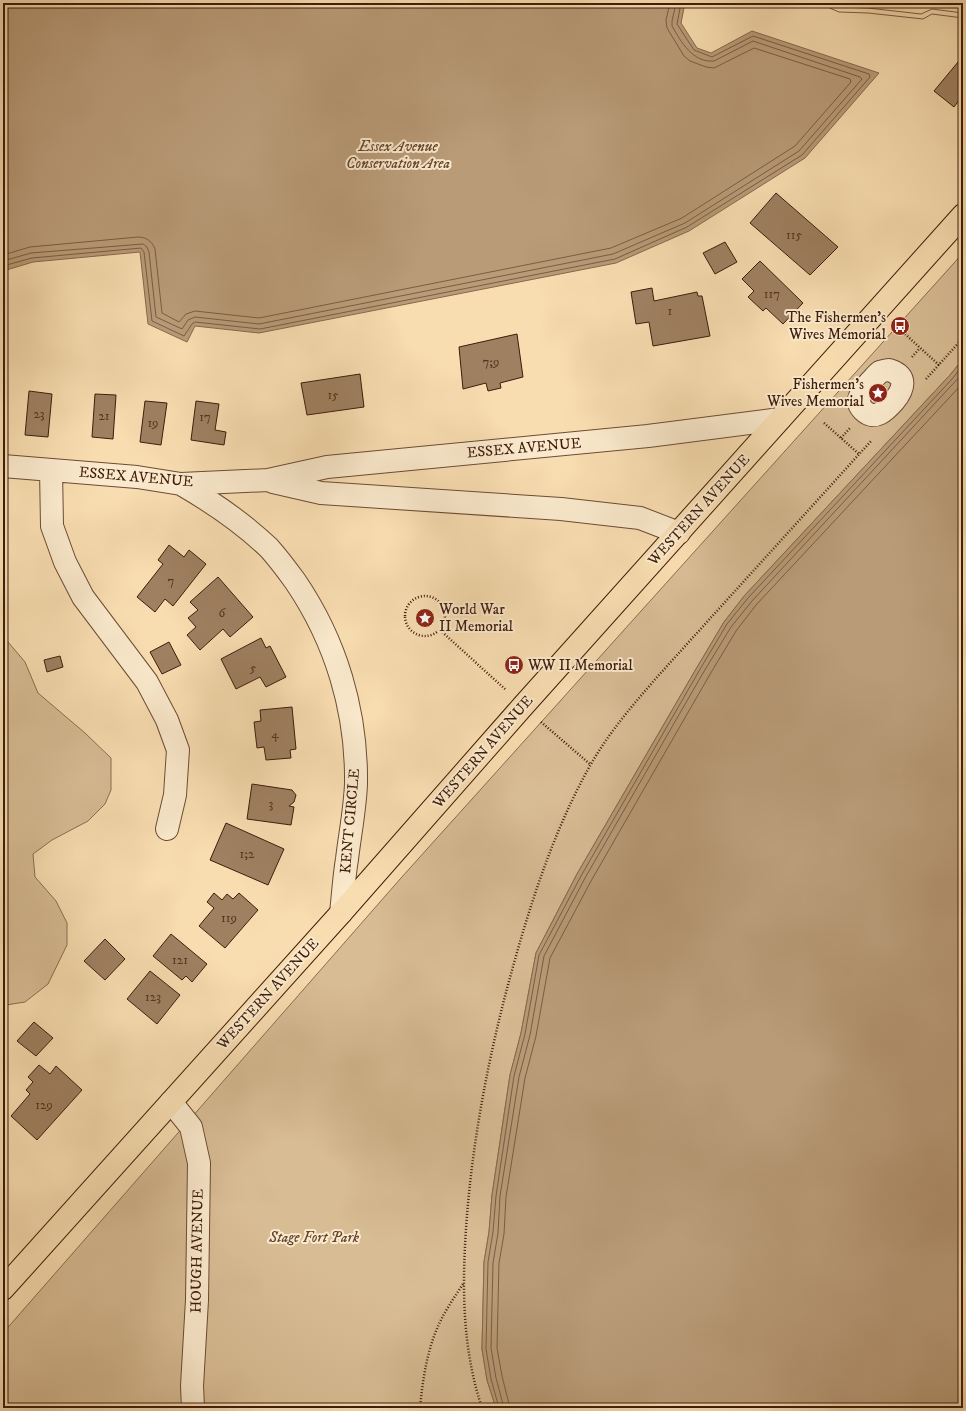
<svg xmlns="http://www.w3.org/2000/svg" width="966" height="1411" font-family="'IM FELL DW Pica',serif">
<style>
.green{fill:#d8bc94;stroke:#8b6c50}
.water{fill:#b99b78;stroke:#88684c}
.pier{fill:#f8ddb0}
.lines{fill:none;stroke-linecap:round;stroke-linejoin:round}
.shore{stroke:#7c5c42;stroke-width:1}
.building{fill:#9f8061;stroke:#3e1c0b}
.minor-casing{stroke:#6c4c34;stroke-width:24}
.major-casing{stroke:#3e1c0b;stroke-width:24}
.path{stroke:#3e1c0b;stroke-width:2.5;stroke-dasharray:1 2;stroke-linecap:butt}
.minor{stroke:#fae9cc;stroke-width:22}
.major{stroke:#f8ddb0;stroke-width:22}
.labels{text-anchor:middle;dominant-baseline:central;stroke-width:4;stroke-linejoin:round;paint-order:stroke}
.number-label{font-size:13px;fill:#563520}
.park-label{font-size:15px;font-style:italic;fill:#64442d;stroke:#fae9cc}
.poi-label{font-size:15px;fill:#3e1c0b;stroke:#fae9cc;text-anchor:end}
.street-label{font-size:15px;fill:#3e1c0b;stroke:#fae9cc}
</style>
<rect width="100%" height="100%" fill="#f8ddb0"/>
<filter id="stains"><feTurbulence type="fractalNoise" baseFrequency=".005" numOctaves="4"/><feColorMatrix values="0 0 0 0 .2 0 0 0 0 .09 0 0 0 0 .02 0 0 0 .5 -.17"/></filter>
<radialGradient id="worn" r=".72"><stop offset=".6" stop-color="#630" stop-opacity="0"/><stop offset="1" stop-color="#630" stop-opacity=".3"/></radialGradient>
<path class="green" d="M963,253v106l-13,16 -205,220 -21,27 -28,47 -119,205 -41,79 -15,80 -11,42 -18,120 -3,37 -5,30 -2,87 5,31 9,28h-493v-75l398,-455z
M3,636l22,26 13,31 47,40 26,25v32l-6,14 -17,17 -36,19 -19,14 2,23 21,24 11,22v22l-19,39 -23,18 -19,3 -3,-2z"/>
<path class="water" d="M3,3h682l-4,20 16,25 14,5 41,-22 127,42 -74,85 -116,73 -73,32 -357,70 -64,-7 -8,16 -39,-18 -8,-72 -107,10 -30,9z
M963,359v1049h-467l-9,-28 -5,-31 2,-87 5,-30 3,-37 18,-120 11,-42 15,-80 41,-79 119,-205 28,-47 21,-27 205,-220z"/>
<path class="pier" d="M833,4h130v20l-30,-4 -9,5 -56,-6 -30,-1 -5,-2z"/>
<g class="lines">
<path class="shore" d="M818,3l21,9 29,1 55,6 9,-5 31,4
M830,3l10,4 28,1 53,6 11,-5 31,4
M881,3l39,4 9,-4
M3,255l27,-8 108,-10c8,0 14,4 17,12l7,64 17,9 7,-8 9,-3 64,7 352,-70 71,-30 113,-72 56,-64 -1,-3 -96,-31 -40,20 -8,-1 -16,-6 -6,-5 -17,-28 -1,-8 4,-17
M3,261l28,-8 112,-9 4,3 2,5 7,65 26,12 6,-9 7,-3 64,7 354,-70 72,-31 114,-72 63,-72 -2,-2 -107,-36 -39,20c-21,2 -33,-19 -42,-35v-5l4,-18
M3,266l29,-8 109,-10 3,4 8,69 32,15 8,-12 3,-2 65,7 355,-70 72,-32 115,-72 68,-78 -1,-3 -116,-38 -41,21 -18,-7 -17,-26 4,-21
M499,1408l-8,-29 -5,-30 2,-87 5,-30 3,-36 18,-120 11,-42 14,-79 42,-79 118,-205 28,-47 21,-26 205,-220 10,-13
M504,1408l-8,-30 -5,-30 2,-85 5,-30 2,-37 19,-119 11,-42 14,-79 41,-78 118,-205 28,-46 21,-26 211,-228
M510,1408l-8,-32 -5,-28 2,-85 5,-29 2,-37 19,-119 11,-42 14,-78 41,-77 118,-205 27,-45 20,-26 207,-222"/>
</g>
<path class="building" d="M963,56v46l-3,-3 -6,8 -20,-16z
M776,193l62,54 -28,28 -60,-52z
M725,242l12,20 -22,12 -12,-21z
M760,261l43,42 -20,21 -17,-16 -3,3 -15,-14 6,-6 -12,-12z
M652,288l2,13 43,-9 1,4h4l8,40 -57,10 -4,-24 -13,2 -5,-32z
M517,334l6,43 -23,6 1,5 -13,3 -2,-8 -23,6 -4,-42z
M360,374l4,33 -57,8 -6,-32z
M29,391l23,3 -4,43 -23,-2z
M95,394l21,1 -3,44 -21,-2z
M145,401l22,2 -6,42 -21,-3z
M196,401l23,3 -4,26 11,2 -2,13 -33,-5z
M169,545l15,12 5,-7 17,14 -33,42 -8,-7 -10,13 -18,-15 26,-33 -5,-4z
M218,577l35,40 -23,20 -7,-8 -23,21 -13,-15 9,-8 -8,-9 10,-8 -8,-8z
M261,638l5,10 4,-2 16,31 -20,10 -6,-10 -24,12 -15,-30z
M169,642l12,23 -19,9 -12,-22z
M60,656l3,11 -16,5 -3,-12z
M292,707l4,42 -6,1 1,8 -25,2 -2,-13 -7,1 -3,-26 7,-1 -1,-11z
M252,784l40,6 4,5 -2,7 -5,4 5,1 -3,18 -44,-6z
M226,823l58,26 -16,36 -58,-25z
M214,893l8,7 5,-6 6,5 6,-6 19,17 -33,38 -26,-22 15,-18 -7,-6z
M171,934l36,30 -15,18 -6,-6 -4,4 -29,-24z
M105,939l20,20 -20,21 -21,-19z
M150,971l30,24 -23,29 -30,-25z
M34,1022l19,16 -17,18 -19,-15z
M39,1065l11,9 6,-8 26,24 -45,50 -26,-24 19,-22 -4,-4 7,-8 -5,-5z"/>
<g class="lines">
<defs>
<path id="minor" d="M889,370c19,6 15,19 5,31 -8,9 -19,21 -31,9 -10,-10 1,-21 8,-29 3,-3 6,-7 9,-9 3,-1 6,-2 9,-2z
M3,466l134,11 44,7 87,-4 59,-13 321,-31 132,-17
M51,470l1,56 13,36 18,35 64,85 20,38 11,30 -3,45 -8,34
M273,482l48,11 240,16 79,9 39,15
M181,484c31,18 62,39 88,64 9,10 18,22 26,33 41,60 62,130 61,203 -1,25 -6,50 -9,75 -3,18 -4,36 -6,54
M171,1102l20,25 8,36 -2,137 -5,86 1,22"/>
<path id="major" d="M3,1289l338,-376 182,-207 440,-491"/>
</defs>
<use href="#minor" class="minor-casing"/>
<use href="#major" class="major-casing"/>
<path class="path" d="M905,334l34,31
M912,357l8,-9
M926,379l37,-41
M824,423l35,31
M841,438l9,-10
M405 616a20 20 0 1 1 40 0a20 20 0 1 1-40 0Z
M440,630l66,60
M541,722l50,43
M420,1408c3,-32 8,-64 23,-92 6,-11 13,-21 20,-32
M482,1408c-21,-63 -20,-128 -15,-193 6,-73 19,-144 37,-215 20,-76 44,-157 82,-227 19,-36 45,-66 72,-97l214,-236"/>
<use href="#minor" class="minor"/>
<use href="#major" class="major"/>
</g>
<defs>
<symbol id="bus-disc" viewBox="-11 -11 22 22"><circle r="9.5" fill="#8f2418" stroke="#fae9cc"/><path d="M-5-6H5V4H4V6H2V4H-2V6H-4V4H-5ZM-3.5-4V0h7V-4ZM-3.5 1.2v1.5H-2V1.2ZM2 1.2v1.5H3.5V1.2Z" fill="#fff"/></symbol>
<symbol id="sight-disc" viewBox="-11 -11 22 22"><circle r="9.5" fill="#8f2418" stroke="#fae9cc"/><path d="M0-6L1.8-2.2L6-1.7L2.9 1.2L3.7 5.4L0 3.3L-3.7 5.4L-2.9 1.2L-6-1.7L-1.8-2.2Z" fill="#fff"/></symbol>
</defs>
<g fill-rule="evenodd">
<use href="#bus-disc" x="889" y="315" width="22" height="22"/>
<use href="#sight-disc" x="867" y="382" width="22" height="22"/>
<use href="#sight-disc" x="414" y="607" width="22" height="22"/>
<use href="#bus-disc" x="503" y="654" width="22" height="22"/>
</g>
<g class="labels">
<g class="number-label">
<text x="794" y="235">115</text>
<text x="772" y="294">117</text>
<text x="670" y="311">1</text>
<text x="491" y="362">7;9</text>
<text x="333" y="395">15</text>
<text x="39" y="414">23</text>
<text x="104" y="416">21</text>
<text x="205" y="417">17</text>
<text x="153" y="423">19</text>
<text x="171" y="581">7</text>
<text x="222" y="613">6</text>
<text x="253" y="668">5</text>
<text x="275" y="734">4</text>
<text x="271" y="804">3</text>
<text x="247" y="854">1;2</text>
<text x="229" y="918">119</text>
<text x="180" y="960">121</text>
<text x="153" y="997">123</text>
<text x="44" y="1105">129</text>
</g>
<g class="park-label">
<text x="398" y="146">Essex Avenue<tspan x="398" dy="17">Conservation Area</tspan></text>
<text x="314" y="1237">Stage Fort Park</text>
</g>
<g class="poi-label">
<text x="886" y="317">The Fishermen's<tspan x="886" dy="17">Wives Memorial</tspan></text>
<text x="864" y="384">Fishermen's<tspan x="864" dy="17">Wives Memorial</tspan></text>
<text x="439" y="609" text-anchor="start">World War<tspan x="439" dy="17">II Memorial</tspan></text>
<text x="528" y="665" text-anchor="start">WW II Memorial</text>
</g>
<g class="street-label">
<text transform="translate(524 448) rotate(-5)">ESSEX AVENUE</text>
<text transform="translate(136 477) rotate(5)">ESSEX AVENUE</text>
<text transform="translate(699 510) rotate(-48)">WESTERN AVENUE</text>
<text transform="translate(483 752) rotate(-49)">WESTERN AVENUE</text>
<text transform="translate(350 821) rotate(-85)">KENT CIRCLE</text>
<text transform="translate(268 994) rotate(-48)">WESTERN AVENUE</text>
<text transform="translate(197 1251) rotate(-89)">HOUGH AVENUE</text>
</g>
</g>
<rect width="966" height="1411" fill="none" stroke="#f8ddb0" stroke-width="16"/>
<rect x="4" y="4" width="958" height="1403" fill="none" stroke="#3e1c0b" stroke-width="2"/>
<rect x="8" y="8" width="950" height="1395" fill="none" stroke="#3e1c0b"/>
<rect width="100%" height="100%" filter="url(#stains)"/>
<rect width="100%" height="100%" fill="url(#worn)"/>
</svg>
